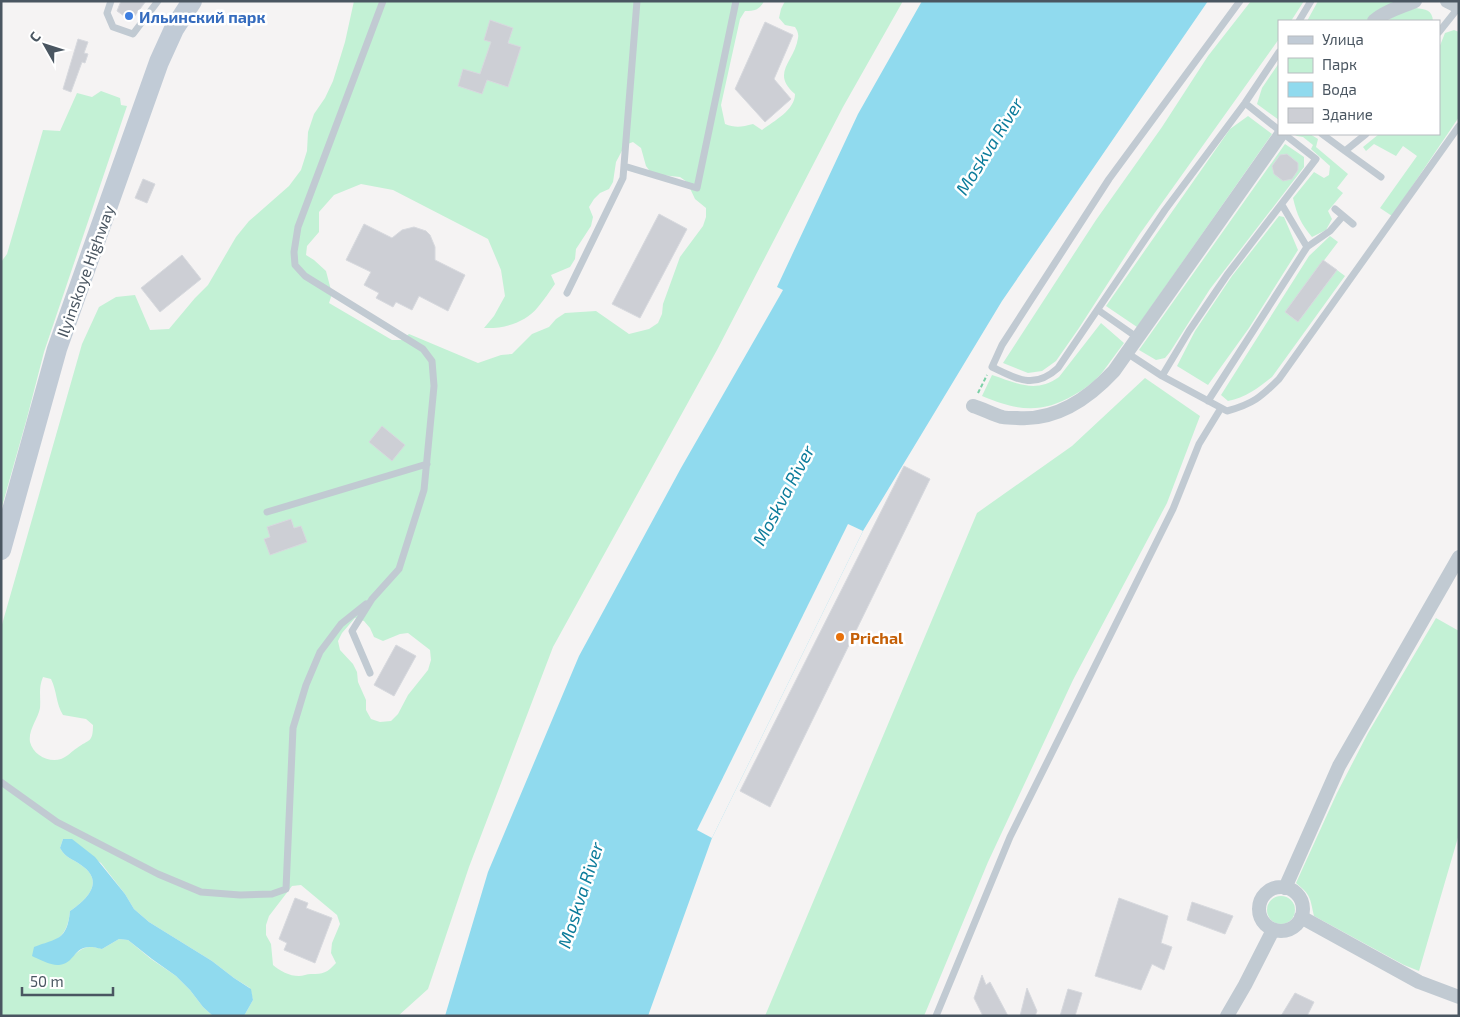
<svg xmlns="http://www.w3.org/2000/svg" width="1460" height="1017" font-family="'Exo 2',sans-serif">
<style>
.green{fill:#c3f1d5;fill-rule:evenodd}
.water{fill:#90daee}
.pier{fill:#f5f3f3}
.building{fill:#cdcfd5;stroke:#d7d9de}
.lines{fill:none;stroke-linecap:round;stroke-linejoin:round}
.path{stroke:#7ad0a6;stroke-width:2;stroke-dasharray:4 2.5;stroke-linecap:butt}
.service{stroke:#c1cad2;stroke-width:7}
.minor{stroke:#c1cad2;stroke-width:14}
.secondary{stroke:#c1cbd6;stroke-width:20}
.shop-dot{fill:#3f7fe0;stroke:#fff;stroke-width:2}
.food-dot{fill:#e8710a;stroke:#fff;stroke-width:2}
.labels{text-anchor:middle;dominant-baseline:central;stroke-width:5;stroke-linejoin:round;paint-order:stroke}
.shop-label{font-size:16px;font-weight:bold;fill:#366cbe;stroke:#fff;text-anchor:start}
.street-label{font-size:16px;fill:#4a5661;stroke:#fff}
.food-label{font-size:16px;font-weight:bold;fill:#c56008;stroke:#fff;text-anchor:start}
.water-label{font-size:18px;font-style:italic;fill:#0c7c9b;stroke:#fff}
</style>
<rect width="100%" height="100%" fill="#f5f3f3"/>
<path class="green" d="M354,1h410c-4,9 -10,10 -19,10l-5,8 -19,86 4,19c10,4 17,3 28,0l9,6c12,-9 33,-20 33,-36 -25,-21 0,-33 3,-56 1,-4 -1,-8 -3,-11l-10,-2 -6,-7 2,-9 4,-8h118l-60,106 -126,243 -164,297 -84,220 -41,122 -30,27h-154l9,-16 -3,-12 -16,-10 -22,-17 -63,-39 -15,-13 -9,-15 -24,-31 -38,-24 -3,9c6,11 12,10 21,17 25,17 5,35 -11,46 -2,19 -8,30 -27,33l25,17c13,-12 16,-17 34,-12l17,-10 9,1 23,19 25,17 14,14 13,17 10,9h-212v-388l81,-284 17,-37 17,-10 19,-2 15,35 19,-1 26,-31 13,-13 28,-48 13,-16 40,-35 12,-16 6,-19 1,-19 6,-18 11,-16 8,-17 12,-39zM633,142l8,6 5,18 6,8 28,3 7,5 8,17 11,9v9l-3,9 -23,31 -17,47 -1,10 -4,9 -9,6 -20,5 -33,-23 -31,2 -9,6 -7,8 -17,7 -20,20 -11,1 -23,8 -69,-29 -8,6h-9l-63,-37 3,-9 -6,-23 -12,-11 -8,-5 1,-9 12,-14v-20l15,-17 27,-11 32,6 95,49 13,31 4,26 -11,20 -10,12c19,1 41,-5 54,-21 6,-7 11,-15 17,-23l-4,-9 19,-8 5,-8 1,-10 15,-23 2,-9 -4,-10 5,-8 6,-6 9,-4 4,-7 3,-20 9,-17zM355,618l9,3 6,7 4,9 9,4 17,-7 8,-1 22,17 1,10 -3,10 -20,25 -10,19 -7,7 -11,1 -9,-3 -5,-9v-10l-8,-18 -1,-10 -4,-8 -13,-14 -2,-9 4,-8zM43,677l8,2c6,12 5,25 12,36l23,4 7,6c0,18 -4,14 -16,23 -5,3 -10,9 -16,11 -12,4 -28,-4 -31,-17 -2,-12 8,-23 10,-34 1,-12 -2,-19 3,-31zM301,885l36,30 3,9 -8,19 -1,10 5,10c-9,10 -13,11 -25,11 -4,0 -8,2 -12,2 -10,0 -19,-5 -26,-11l-2,-21 -5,-9v-10l3,-9 23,-30z
M1251,1h53l-13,20h-12v18l-140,196 -60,93 -23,33 -14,10 -14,2 -25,-10 93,-143 66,-93 46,-71z
M1318,1h83l-30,20h-64z
M1415,8c11,1 17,2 18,13h-46l9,-6z
M1454,30l5,2v85l-67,99 -12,-8 37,-52 -14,-10 -7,10 -22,-12 -8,7 -3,-4 16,-13h60v-86l6,-15z
M1279,63v57l-22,-16 5,-16z
M101,91l19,7 1,7 6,1 -83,246 -17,66 -26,92v-248l6,-8 36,-124 17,1 17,-38 15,4z
M1248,116l24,18 -135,193 -31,-21 124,-177z
M1293,134h17l8,5 -2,8 32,27 -11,14 6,5 -15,18 4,8 -6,11 -14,7c-11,-13 -15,-22 -19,-39l21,-26 10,6 5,-3 1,-9 -19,-17 2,-4 -10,-8 -6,-1z
M1285,144l19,13v10l-94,122 -40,63 -5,6 -9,2 -17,-10z
M1279,216l5,1 14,33 -49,78 -41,57 -31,-19 18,-35 37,-55z
M1330,236l8,6 -53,70 13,10 39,-52 8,6 -73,101c-14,11 -27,21 -44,24l-7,-6 88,-139z
M1101,323l23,20c-8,10 -15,21 -23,31 -8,9 -18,16 -27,21 -34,20 -58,15 -92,1l10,-21c25,8 43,19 67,2z
M1145,378l55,38 -33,87 -94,177 -85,182 -64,154h-159l212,-503 95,-67z
M1436,618l23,13v203l-40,137 -15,-6 -90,-49c-4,-18 -3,-21 -18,-33l41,-90 31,-60z
M1267 910a14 14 0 1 1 28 0a14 14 0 1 1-28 0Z"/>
<path class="water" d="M922,1h286l-206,300 -139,230 -151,307 -64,178h-203l43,-144 91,-216 102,-188 102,-178 -6,-3 81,-173z
M63,839h9l23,18 30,37 9,15 15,13 63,39 22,17 17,11 2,11 -9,16h-31l-10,-9 -13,-17 -14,-14 -24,-17 -24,-19 -9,-1 -17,10c-30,-9 -24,14 -43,16 -7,1 -21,-6 -27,-9l2,-9c23,-9 33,-6 36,-36 16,-11 36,-29 11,-46 -9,-7 -15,-6 -21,-17z"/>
<path class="pier" d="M848,524l15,7 -151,307 -15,-8z"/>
<path class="building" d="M121,1h25l-15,20 -14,-10z
M490,20l23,8 -5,15 13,4 -13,40 -21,-7 -5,14 -24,-8 5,-17 17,5 11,-32 -7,-2z
M765,22l28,13 -19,44 17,20 -26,23 -30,-33z
M78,39l10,3 -4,11 4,1 -3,9 -3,-1 -11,30 -8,-3z
M1287,154l11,9v7l-6,9 -9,2 -9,-7 -2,-8 8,-11z
M143,179l12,5 -8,19 -12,-5z
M659,214l28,15 -47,89 -28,-14z
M364,224l28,14 10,-8 12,-3 12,4 4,4 5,12v13l30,15 -17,36 -29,-15 -7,14 -16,-8 -3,5 -17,-9 3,-5 -15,-8 7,-13 -25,-12z
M182,255l19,24 -41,33 -19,-24z
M1323,260l14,10 -39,52 -13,-10z
M382,426l23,19 -13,16 -23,-19z
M904,466l26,13 -160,328 -30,-16z
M291,519l3,9 7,-2 6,16 -37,13 -6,-16 6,-2 -3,-10z
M396,645l20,11 -22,40 -20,-11z
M295,898l13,5 -2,5 26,10 -17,45 -31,-13 3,-7 -8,-4z
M1119,898l49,18 -7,27 11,4 -8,23 -12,-6 -11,26 -46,-14z
M1192,902l41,14 -8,18 -38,-14z
M982,975l4,10 4,-3 18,34h-25l-9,-18z
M1027,988l10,23 -2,5h-15z
M1068,989l14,4 -7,23h-15z
M1295,993l19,9 -7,14h-26z"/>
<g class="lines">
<path class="path" d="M978,393l9,-18"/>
<path class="service" d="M111,1l-4,12 6,14 20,7 25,-33
M1240,1l-131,178 -107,166 -10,22c25,12 42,23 66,1l107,-158 80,-107 34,-51
M1299,21l12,-20
M1439,32l20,-25
M1245,103l34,27
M1322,134l23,17 21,-17
M1345,151l36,26
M624,166l73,22 39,-187
M1335,209l18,15
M1307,247l23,-16 13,-15
M567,293l56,-115 14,-177
M1098,310l40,28
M1127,353l35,23 65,35c26,-7 34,-14 52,-32l180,-253
M1162,376l27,-45 38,-56 89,-116 -32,-25
M1208,401l99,-154 -25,-42
M267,512l160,-48
M370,673l-18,-42 20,-32 27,-30 25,-79 10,-104 -2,-25 -9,-12 -118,-73 -10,-11 -1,-13 4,-25 85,-226
M1,782l56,40 101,52 43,18 39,3 32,-1 14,-5 7,-161 13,-43 14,-33 21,-28 25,-20
M936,1016l74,-179 163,-328 26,-65 22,-36"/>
<path class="minor" d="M1447,1l12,6
M1374,21c11,-10 27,-14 41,-20
M973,406c10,3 19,8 29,11 5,1 10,1 15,1 39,3 72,-20 97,-47l167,-237
M1259 909a22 22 0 1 1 44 0a22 22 0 1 1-44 0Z
M1285,888l54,-122 120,-209
M1301,917l118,65 40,15
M1227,1016l18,-31 28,-55"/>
<path class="secondary" d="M1,550l56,-201 102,-287 15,-33 18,-28"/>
</g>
<circle class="shop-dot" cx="129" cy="16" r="5"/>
<circle class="food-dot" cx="840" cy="637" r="5"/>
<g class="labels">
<g class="shop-label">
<text x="139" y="16">Ильинский парк</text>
</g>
<g class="street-label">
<text transform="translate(85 271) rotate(-70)">Ilyinskoye Highway</text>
</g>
<g class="food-label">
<text x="850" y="637">Prichal</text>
</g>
<g class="water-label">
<text transform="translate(989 146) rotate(-58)">Moskva River</text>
<text transform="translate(783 495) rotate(-62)">Moskva River</text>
<text transform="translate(580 895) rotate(-72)">Moskva River</text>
</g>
</g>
<rect width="1460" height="1017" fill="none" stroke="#4a5661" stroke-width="5"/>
<rect x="1278" y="20" width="162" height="115" fill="#ffffff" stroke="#b7bbc0"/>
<rect x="1288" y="36" width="25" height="8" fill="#c1cbd6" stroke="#b7bbc0"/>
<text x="1322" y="45" font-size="15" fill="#4a5661">Улица</text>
<rect x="1288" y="58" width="25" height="15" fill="#c3f1d5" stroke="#b7bbc0"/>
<text x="1322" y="70" font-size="15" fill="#4a5661">Парк</text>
<rect x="1288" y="82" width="25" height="15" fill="#90daee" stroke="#b7bbc0"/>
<text x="1322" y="95" font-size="15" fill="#4a5661">Вода</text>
<rect x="1288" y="108" width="25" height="15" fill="#cdcfd5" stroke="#b7bbc0"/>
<text x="1322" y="120" font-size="15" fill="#4a5661">Здание</text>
<g transform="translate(45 45) rotate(309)" stroke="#ffffff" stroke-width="4" paint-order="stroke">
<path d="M0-4L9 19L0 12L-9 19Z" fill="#4a5661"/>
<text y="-8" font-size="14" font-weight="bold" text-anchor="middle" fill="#4a5661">С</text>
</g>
<path d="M22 987v8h91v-8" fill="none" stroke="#4a5661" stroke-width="2.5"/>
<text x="30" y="987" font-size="15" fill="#4a5661" stroke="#ffffff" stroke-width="4" paint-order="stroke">50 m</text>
</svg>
